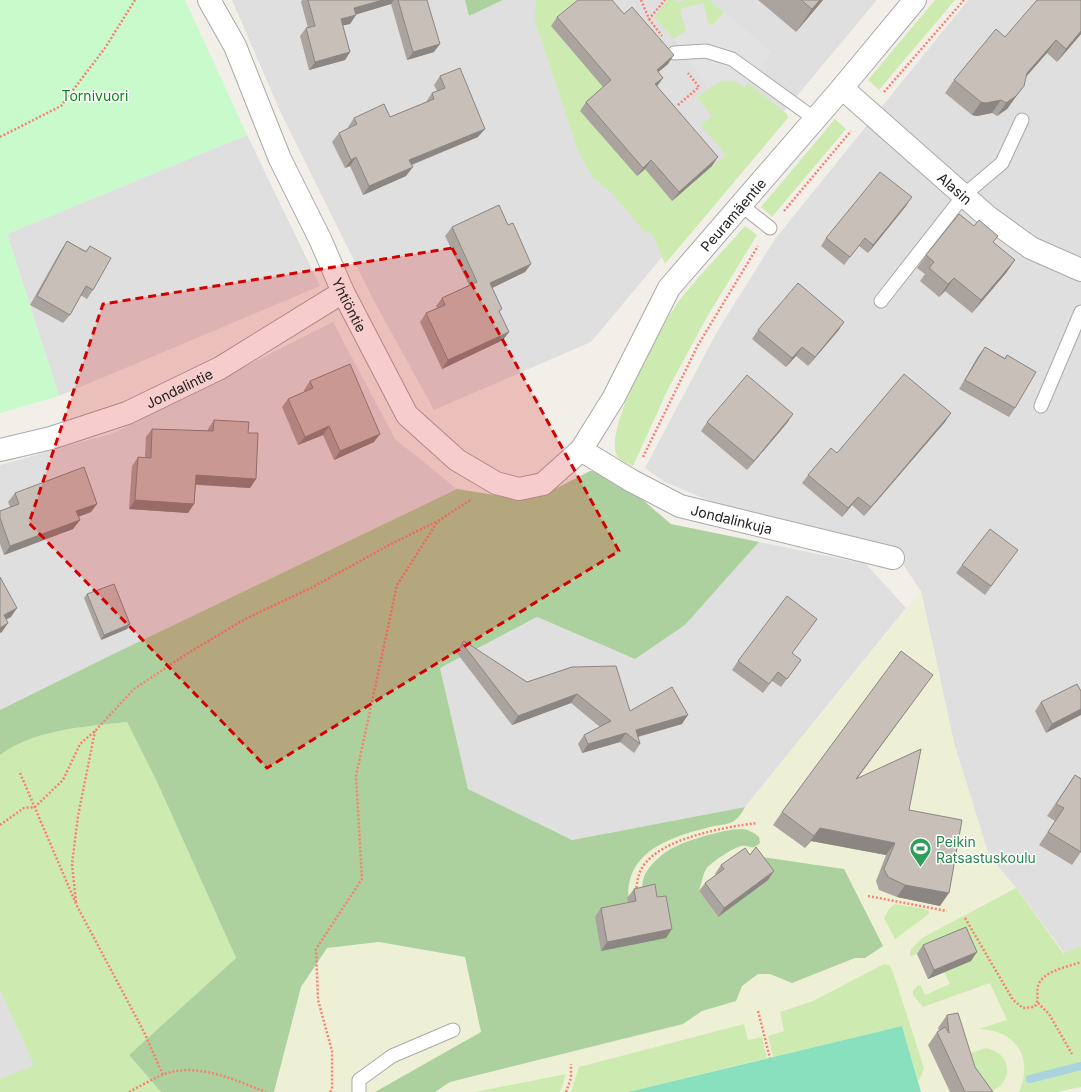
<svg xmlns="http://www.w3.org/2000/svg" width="1081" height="1092" font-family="Inter,sans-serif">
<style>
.residential{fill:#e0dfdf}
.farmland{fill:#eef0d5}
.grass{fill:#cdebb0}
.forest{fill:#add19e}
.park{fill:#c8facc}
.pitch{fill:#88e0be}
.parking{fill:#e2e2e2}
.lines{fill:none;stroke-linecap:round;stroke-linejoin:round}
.stream{stroke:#aad3df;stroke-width:8}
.service-casing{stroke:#a9a9a9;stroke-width:15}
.minor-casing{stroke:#a9a9a9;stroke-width:24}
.tertiary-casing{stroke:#a9a9a9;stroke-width:24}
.path{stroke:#fa8072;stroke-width:2.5;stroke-dasharray:2 2;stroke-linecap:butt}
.service{stroke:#fff;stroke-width:13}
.minor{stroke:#fff;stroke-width:22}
.tertiary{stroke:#fff;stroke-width:22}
.wall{fill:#aba49e}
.shaded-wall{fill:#8b8681}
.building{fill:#c7bfb8;stroke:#8b8681}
.marked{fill:#d40000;fill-opacity:0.2;stroke:#d40000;stroke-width:3;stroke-dasharray:8 5;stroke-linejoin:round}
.labels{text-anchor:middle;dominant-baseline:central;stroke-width:3;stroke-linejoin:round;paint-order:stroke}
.park-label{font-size:14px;fill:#0c8416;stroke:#fff}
.street-label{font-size:14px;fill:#222;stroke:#fff}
.leisure-label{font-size:14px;fill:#27864d;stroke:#fff;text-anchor:start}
</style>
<rect width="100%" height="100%" fill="#f2efe9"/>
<path class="residential" d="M232,0h233l4,16 34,-16h374l-286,342 -157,68 -60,-109 -94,-190z
M968,0h113v946l-17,7 -48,-65 -27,-32 -35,-113 -33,-152 -27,-40 -177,-47 -52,-22 -20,-14 73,-138 57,-91z
M247,135l73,151 -261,110 -52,-162z
M333,322l62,117 62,50 -350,168 -107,53v-245l114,-32z
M759,542l107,22 40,44 -161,199 -173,33 -104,-51 -28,-121 97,-51 98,42 50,-34z
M0,990l35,76 -35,13z"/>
<path class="farmland" d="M921,591l33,152 35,113 27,32 48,65 -31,122 -1,17h-758l27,-105 26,-39 52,-6 86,15 17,75 90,-192 173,-33z"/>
<path class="grass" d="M536,0h46l-31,26 54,63 40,80 67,-3 14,-11 -25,-30 11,-9 -15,-19c17,-11 28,-25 47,-10l4,-4 39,31 1,4 -123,146 -12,-29 -9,-4 -34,-40 -16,-11 -16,-29 -43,-130z
M668,0h6l3,2 11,-2h21l15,12 -11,14 -33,-17 6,22 -12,8 -20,-22z
M935,0h20l-76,90 -11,-10z
M835,119l11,10 -74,88 -11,-10z
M745,226l12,9 -50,82 -39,72 -35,77c-8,-4 -18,-7 -18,-18 -3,-33 46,-124 67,-151 20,-25 42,-47 63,-71z
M127,722l30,60 79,176 -107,97 32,37h-161v-13l34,-14 -34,-75v-235c36,-26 85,-28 127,-33z
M1016,888l47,65 18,-7v141l-24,5h-38c15,-34 -3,-62 -40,-63l28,-9 -17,-37 -67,24 -10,-12v-5l5,-5 3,1 4,9 25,-11 -6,-12 -27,-18 -7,2 1,-7 11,-11z
M895,904l30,5 4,2v3l-34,25 -11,-21 5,-9z
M884,964l5,1 3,4 32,99 -4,11 -2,1 -16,-54 -129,31 -5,-21 16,-5 -4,-19 33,-11z
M744,1024l4,16 14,-3 5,21 -139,34h-57l8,-25z
M986,1048c26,5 29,34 4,44l-23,-33 4,-6z
M566,1074l-6,18h-85z"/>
<path class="forest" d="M465,0h38l-34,16z
M590,471l15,1 13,7 53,45 88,18 -74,83 -50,34 -98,-42 -97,51 28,121 104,51 173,-33c-3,6 -6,10 -11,14 -6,4 -17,4 -24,6 -44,11 -91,27 -80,83l-29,41 41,-56c0,-8 0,-17 5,-24 5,-8 14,-16 22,-21 14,-9 58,-22 74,-21 6,1 12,4 16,8l1,6c-9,9 -10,1 -19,3 -8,2 -28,15 -34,22 -4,5 -6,17 -8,23l18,25 32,-61 95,14 39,77 -18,12h-10l-63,25 -22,-9h-12l-16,12 -6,15 -34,10 -19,13 -233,58 -15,10h-60l106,-60 -16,-75 -86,-15 -52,6 -26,39 -27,105h-113l-32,-37 107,-97 -79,-176 -30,-60c-43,5 -91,7 -127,33v-45l107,-53 350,-168 63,10 33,-9z"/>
<path class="park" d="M0,0h185l62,135 -240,99 52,162 -59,17z"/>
<path class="pitch" d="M902,1026l19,66h-293z"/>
<path class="parking" d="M703,3l5,19 4,4 12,-14 48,40 -28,35 -9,-7h-13l-14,9 -34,-50 12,-8 -6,-22z"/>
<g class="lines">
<path class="stream" d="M1030,1079l51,-13"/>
<defs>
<path id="service" d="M674,53l32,-2 26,8 83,60
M741,205l29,23
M881,301l83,-106 38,-32 20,-43
M1041,406l40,-94
M359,1092v-12l33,-24 61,-26"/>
<g id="minor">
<path id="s1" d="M842,88l146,129 43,31 50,22"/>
<path id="s2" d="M0,450l51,-12 76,-25 93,-45 123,-76"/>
<path id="s3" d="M581,450l51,31 48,25 213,52"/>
</g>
<g id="tertiary">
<path id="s4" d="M209,0l26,46 45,113 40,80 23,53 64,123 50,45 39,23 23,6 24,-5 38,-34 33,-53 55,-109 173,-200 73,-88"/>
</g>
</defs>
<use href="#service" class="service-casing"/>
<use href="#minor" class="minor-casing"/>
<use href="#tertiary" class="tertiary-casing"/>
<path class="path" d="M641,0l8,19 16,-19
M649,19l13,17
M884,92l80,-92
M678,105l21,-18 -11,-14
M0,137l61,-31 44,-58 30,-48
M784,211l67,-80
M643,457l55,-112 60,-99
M20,773l57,133 67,126 19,43
M0,825l24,-17 11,-1 28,-27 17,-36 15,-13 39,-42 51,-34 60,-36 66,-31 80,-44 47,-23
M636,892c1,-10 2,-19 8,-27 19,-27 81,-38 113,-42
M868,896l79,15
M76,902l-4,-38 6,-48 17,-85
M965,918l48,82 10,8 11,-1c6,-6 2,-13 4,-21 4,-15 30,-19 43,-24
M1038,1003l11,11 23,40
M758,1011l12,47
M129,1092c11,-6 22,-12 33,-17 34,-14 72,5 104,17
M330,1092l2,-3v-38l-14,-51 -2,-51 46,-70 -6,-103 41,-191 41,-64 34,-22
M566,1092l5,-14v-14"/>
<use href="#service" class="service"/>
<use href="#minor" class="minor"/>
<use href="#tertiary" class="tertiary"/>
</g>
<path class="wall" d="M302,0h125l7,52 -27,8 -16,-56 -35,10 -6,10 -7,1 7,27 -5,8 -36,10 -9,-34 6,-8h2l-7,-26z
M758,0h65l-27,32z
M557,17l111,47 -10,8 5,6 -6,8 55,80 -40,35 -27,-32 -8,7 -57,-65 6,-9 17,-15 -52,-61z
M1081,34l-24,28 -10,-9 -21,23 -11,22 -8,11 -10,7 -5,-3 -15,3 -5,-1 -27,-22 9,-13 51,-43z
M440,76l38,61 -66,28 -6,11 -43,19 -13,-29 -5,2 -13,-26 7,-9 9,-5v-1l6,-9 36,-1 36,-15 6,-9 5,-2 -3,-6z
M906,206l-38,47 -9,-7 -15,19 -23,-19 5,-8z
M508,225l23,39 -6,8 -33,16 8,25 9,19 -6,8 -61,29 -22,-47 6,-9 11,-5 -1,-2 6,-8 27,-13 -24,-49 7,-9z
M974,226l24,10 -5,6 22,18 -9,13 -34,40 -27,-22 -6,6 -19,-16 5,-7 -8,-6 9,-13z
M67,241l19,10 4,-5 3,44 -6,9 -7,-4 -10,20 -7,8 -33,-18 31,-55z
M844,322l-6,9 -30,35 -12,-10 -10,11 -34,-28 6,-9z
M985,347l20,11 2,-3 8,53 -6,9 -50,-28 19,-33z
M310,381l64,61 -40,18 -11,-25 -25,10 -16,-38 6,-8 16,-7v-2z
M793,414l-6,9 -40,47 -46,-39 6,-9z
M214,420l34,13 8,46 -6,9 -54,-3 -2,19 -6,9 -59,-4 3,-43 6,-9h7l1,-20 6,-8 56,2v-2z
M945,422l-81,94 -12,-11 -10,12 -40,-34 6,-8 29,-22z
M15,493l76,19 -13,5 2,3 -7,9 -69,26 -4,-11v-33l10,-4 -2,-5z
M1012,558l-27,37 -29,-22 6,-8z
M87,594l43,30 -3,5 -26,11 -17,-42z
M462,643l65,39 45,-15 58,44 52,13 -44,13 2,7 -6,9 -14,-11 -38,11 -4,-9 6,-9 16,-8 -29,-24 -59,22 -56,-73z
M792,654l9,6 -20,27 -9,-6 -9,12 -31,-23 6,-9z
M924,687l-67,92 52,31 31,96 -43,-9 -18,-7 -3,-9 10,-26 -75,-14 -6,7 -32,-23 9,-13z
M1081,691l-35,42 -11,-22 6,-9z
M1075,775l6,3v74l-9,13 -33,-20 16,-24 -8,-5 19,-28z
M750,855l18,25 -50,37 -19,-26 6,-8 11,-8 -1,-1 6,-9z
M634,889l32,49 -65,13 -6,-34 6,-9 27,-5 -1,-5z
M923,945l48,16 -43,18 -11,-25z
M947,1015l28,52 18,25h-43l-22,-47 9,-13 2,-1 -1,-3z"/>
<path class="shaded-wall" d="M383,0h11l-3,4 -43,13 6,-9z
M820,0h3l-27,32 16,-23z
M356,15l-6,9 -14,3 5,-8z
M1081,31v3l-24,28 9,-13z
M1056,40l-9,13 -29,33 9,-13z
M440,44l-6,8 -27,8 6,-8z
M350,52l-5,8 -36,10 6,-8z
M674,55l-6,9 -18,15 7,-9z
M663,78l-6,8 -2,-2z
M1024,86l-17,23 -10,7 9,-13z
M1001,100l-9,13 -15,3 -5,-1 9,-13z
M485,129l-7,8 -75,31 6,-8z
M356,157l-6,9 -5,2 6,-8z
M718,157l-6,9 -40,35 7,-9z
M651,160l-6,9 -8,7 6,-8z
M413,167l-7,9 -43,19 6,-9z
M912,197l-6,9 -38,47 5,-8z
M1015,260l-9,13 -34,40 9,-13z
M531,264l-6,8 -41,20 6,-9z
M954,278l-9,13 -6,6 9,-13z
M844,322l-6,9 -30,35 7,-9z
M509,332l-6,8 -61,29 6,-9z
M802,347l-6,9 -10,11 6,-9z
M951,413l-6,9 -81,94 7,-9z
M793,414l-6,9 -40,47 7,-9z
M329,426l-6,9 -25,10 7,-8z
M380,434l-6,8 -40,18 6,-9z
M196,475l60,4 -6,9 -60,-4z
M858,497l-6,8 -10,12 6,-9z
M135,500l59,4 -6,9 -59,-4z
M97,504l-6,8 -21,8 6,-9z
M80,520l-7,9 -69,26 6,-9z
M17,608l-6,9 -11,6 4,-8z
M8,623l-6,9 -2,1v-5z
M130,624l-3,5 -26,11 3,-5z
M933,675l-9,12 -77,105 9,-13z
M577,694l-6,9 -59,22 6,-9z
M1081,709v6l-35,18 6,-9z
M688,715l-6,9 -49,14 3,-8z
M626,733l-6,9 -38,11 6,-9z
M820,828l75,15 -9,12 -75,-14 -6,7z
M774,871l-6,9 -50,37 6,-9z
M905,885l44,8 -9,13 -43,-9z
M672,929l-6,9 -65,13 6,-9z
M977,952l-6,9 -43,18 6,-9z"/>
<path class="building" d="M308,0h75l-29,8 2,7 -15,4 9,33 -35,10 -9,-34 9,-2z
M398,0h29l13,44 -27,8z
M578,0h34l12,14 8,-7 42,48 -17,15 6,8 -8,6 63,73 -39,35 -28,-32 -8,8 -57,-66 25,-22 -54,-63z
M801,0h19l-8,9z
M1037,0h44v31l-15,18 -10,-9 -29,33 -3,13 -8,10 -10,7 -5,-3 -15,3 -5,-1 -27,-22 42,-51 9,8z
M460,68l25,61 -76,31 4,7 -44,19 -13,-29 -5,3 -12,-27 18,-9 -3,-6 30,-14 6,13 44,-18 -2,-6 13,-5 -5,-12z
M880,172l32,25 -39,48 -8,-7 -15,19 -24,-19z
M499,205l9,20 5,-2 18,41 -41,19 12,26 -3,2 10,21 -61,28 -22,-47 19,-8 -3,-7 35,-16 -25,-55z
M959,214l15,12 5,-6 19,16 -5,6 22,18 -34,40 -27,-22 -6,6 -19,-16 5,-6 -8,-7z
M67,241l19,11 4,-6 21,12 -18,32 -7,-4 -16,29 -33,-19z
M798,283l46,39 -29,35 -13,-10 -10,11 -34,-28z
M985,347l20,12 2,-4 29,17 -21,36 -50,-28z
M350,364l30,70 -40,17 -11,-25 -24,11 -17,-38 25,-11 -3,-7z
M904,374l47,39 -80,94 -13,-10 -10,11 -40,-33 23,-27 6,5z
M747,375l46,39 -39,47 -47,-39z
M214,420l35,2 -1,11h10l-2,46 -60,-4 -2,29 -59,-4 3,-43 13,1 1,-29 61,2z
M84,467l13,37 -21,7 4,9 -70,26 -10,-28v-7l19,-7 -4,-11z
M990,529l28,21 -27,36 -29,-21z
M0,577l17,31 -13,7 4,8 -8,5z
M114,584l16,40 -26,11 -17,-41z
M787,596l30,23 -25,34 9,7 -14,19 -9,-7 -9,12 -31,-23z
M464,641l63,41 45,-15 44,-1 14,45 42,-24 16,28 -52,15 4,14 -14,-11 -38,11 -4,-9 27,-14 -34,-27 -59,22 -56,-73z
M901,651l32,24 -77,104 65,-30 -12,61 53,10 -13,73 -44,-8 -17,-8 -4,-8 11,-26 -75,-15 -6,8 -32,-24z
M1077,684l4,7v18l-29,15 -11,-22z
M1075,775l6,4v73l-33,-20 16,-24 -8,-4z
M756,847l18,24 -50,37 -19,-25 19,-14 -3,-4 24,-17 5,7z
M655,884l2,13 9,-1 6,33 -65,13 -6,-34 35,-7 -2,-12z
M966,927l11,25 -43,18 -11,-25z
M958,1013l17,54 18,25h-28l-28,-60 8,-5 4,6 -2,-18z"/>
<path class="marked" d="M452,248l167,303 -352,217 -238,-245 74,-219z"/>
<defs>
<symbol id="stadium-pin" viewBox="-11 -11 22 30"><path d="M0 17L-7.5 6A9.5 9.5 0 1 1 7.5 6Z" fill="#2e9e5b" stroke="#fff"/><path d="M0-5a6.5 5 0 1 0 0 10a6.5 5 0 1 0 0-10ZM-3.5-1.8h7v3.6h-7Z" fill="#fff"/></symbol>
</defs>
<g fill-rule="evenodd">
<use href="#stadium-pin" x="908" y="836" width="25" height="34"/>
</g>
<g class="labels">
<g class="park-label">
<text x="95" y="95">Tornivuori</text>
</g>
<g class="street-label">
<text stroke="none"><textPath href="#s1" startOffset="151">Alasin</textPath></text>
<text stroke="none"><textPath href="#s4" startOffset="954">Peuramäentie</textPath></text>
<text stroke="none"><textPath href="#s4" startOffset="336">Yhtiöntie</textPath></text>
<text stroke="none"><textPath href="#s2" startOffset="190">Jondalintie</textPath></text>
<text stroke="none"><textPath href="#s3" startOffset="167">Jondalinkuja</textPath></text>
</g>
<g class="leisure-label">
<text x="936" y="841">Peikin<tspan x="936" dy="16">Ratsastuskoulu</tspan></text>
</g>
</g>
</svg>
